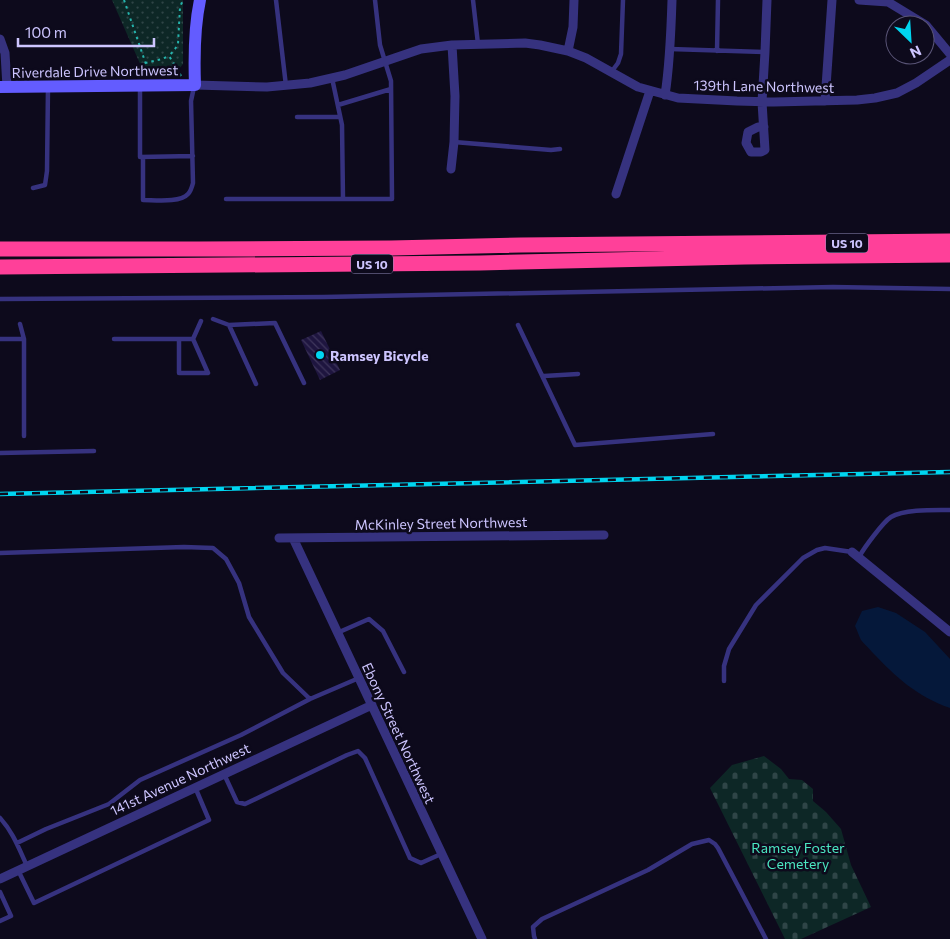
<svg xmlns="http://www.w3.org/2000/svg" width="950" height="939" font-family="Commissioner,sans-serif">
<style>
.grass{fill:url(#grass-dots)}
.cemetery{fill:url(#cemetery-stones)}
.water{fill:#05183a}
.building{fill:url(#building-back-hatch)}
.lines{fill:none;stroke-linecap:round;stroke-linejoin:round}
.path{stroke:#25b4ad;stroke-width:2;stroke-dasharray:2.5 4;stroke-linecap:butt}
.lane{stroke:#36327f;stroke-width:4.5}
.street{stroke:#36327f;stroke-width:9}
.secondary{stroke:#635cff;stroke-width:12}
.highway{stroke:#ff4099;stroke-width:15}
.rail-casing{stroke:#00d5f0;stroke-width:4.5}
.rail{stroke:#0d0a1c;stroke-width:2.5;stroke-dasharray:8;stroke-linecap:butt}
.poi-dot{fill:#00d5f0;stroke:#0d0a1c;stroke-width:2}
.labels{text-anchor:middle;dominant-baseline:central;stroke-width:5;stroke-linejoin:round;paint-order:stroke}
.shield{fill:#0d0a1c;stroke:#938dbb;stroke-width:1}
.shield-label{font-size:12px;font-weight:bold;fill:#cdc5ff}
.street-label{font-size:14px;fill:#cdc5ff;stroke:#0d0a1c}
.poi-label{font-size:14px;font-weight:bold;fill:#cdc5ff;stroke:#0d0a1c;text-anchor:start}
.park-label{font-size:14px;fill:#4be6c1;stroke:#0d0a1c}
</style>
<defs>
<pattern id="grass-dots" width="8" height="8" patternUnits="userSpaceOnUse" patternTransform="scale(1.25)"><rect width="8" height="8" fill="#0d2726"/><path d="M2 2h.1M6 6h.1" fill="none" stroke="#2f4547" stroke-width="1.8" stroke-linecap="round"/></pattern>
<pattern id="cemetery-stones" width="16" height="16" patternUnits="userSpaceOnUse" patternTransform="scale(1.25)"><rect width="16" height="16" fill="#0d2726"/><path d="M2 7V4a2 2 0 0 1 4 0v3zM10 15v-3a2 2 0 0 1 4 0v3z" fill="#2f4547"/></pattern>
<pattern id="building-back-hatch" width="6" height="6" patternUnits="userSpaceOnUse" patternTransform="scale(1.25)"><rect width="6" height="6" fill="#1e153f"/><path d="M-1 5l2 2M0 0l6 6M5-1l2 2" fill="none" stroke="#3e365c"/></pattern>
</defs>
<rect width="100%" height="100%" fill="#0d0a1c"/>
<path class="grass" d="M112,0h71v64l-8,10 -30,1z"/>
<path class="cemetery" d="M764,756l17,13 8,10 13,1 11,9v12l13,11 15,17 10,36 20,42 -70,32h-16l-75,-151 22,-23z"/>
<path class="water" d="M878,607l18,6 29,19 25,27v49c-34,-12 -54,-31 -78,-56 -3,-4 -8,-8 -11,-12 -2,-4 -4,-10 -6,-14l7,-15z"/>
<path class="building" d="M321,331l19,39 -20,10 -19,-40z"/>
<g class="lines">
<path class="path" d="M124,0l26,76
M145,63l17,-4 7,-3
M181,76l-3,-6 -9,-14 6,-7 3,-5 2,-37 3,-7"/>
<path class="lane" d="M276,0l10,86
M473,0l5,44
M670,49l95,3
M717,51l1,-51
M612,71l6,-8 3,-9 2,-54
M332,78l10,47 1,74h49l-1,-118 -11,-36 -5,-45
M140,88v69l53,-1
M338,105l53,-16
M297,117h43
M454,142l97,8 9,-1
M143,157v43c12,0 37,3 45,-6 3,-3 4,-7 5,-11l-2,-82 3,-14
M33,188l12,-3 2,-14 1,-84
M226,199h117
M0,299l324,-2 509,-10 117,2
M213,319l16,6 46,-2 29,60
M20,324l4,15v97
M229,325l27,59
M518,325l57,120 138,-11
M0,339h24
M114,339h79l15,34h-29v-34
M193,339l8,-18
M544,376l34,-2
M0,453l94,-2
M0,553l184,-6 29,1 13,11 13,24 10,34 34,56 27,26
M859,557c5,-9 24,-35 32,-40 13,-8 43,-7 59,-7
M337,633l32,-14 14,12 21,41
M724,681v-15l5,-17 27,-44 47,-47 14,-8 8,-2 27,4
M224,774l13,28 8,2 102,-49 11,-4 7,7 45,100 11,5 20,-9
M0,818c13,14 19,31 27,48
M17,843l29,-14 63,-25 31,-24 101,-45 69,-36 49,-21
M18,870l16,33 175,-83 -14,-33
M0,892l11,24 -11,5
M535,939l-1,-3 -1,-9 9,-8 106,-49 44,-26 17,-4 6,4 3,4 48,91"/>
<path class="street" d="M859,0l29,2 38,23 24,29
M0,39l5,14 2,34
M568,51l5,-24 1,-27
M195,85l72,2 43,-4 35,-8 76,-26 31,-4 73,-2 15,2 28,6 18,7 52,29 40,11 59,3 37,1 83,-2 18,-2 22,-5 19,-10 34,-23
M665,95c5,-32 6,-63 7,-95
M825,101l7,-101
M764,127h-6l-10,5 -2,11 5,9h10l4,-2 -3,-48 3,-50 2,-52
M451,169l3,-27 1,-46 -3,-51
M616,194l34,-103
M279,538l325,-3
M293,538l189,401
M852,552l98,80
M0,879l372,-174"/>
<path class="secondary" d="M0,87l195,-2c-1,-28 -1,-57 5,-85"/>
<path class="highway" d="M0,249h198l193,-1 130,-3 429,-4
M0,267l480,-4 265,-6 205,-2"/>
<defs>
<path id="rail" d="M0,494l950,-22"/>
</defs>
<use href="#rail" class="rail-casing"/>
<use href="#rail" class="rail"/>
</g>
<circle class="poi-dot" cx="320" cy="355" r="5"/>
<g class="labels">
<g class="shield">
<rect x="826" y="233.5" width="42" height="19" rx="4"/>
<rect x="351" y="254.5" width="42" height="19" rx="4"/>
</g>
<g class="shield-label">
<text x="847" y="243">US 10</text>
<text x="372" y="264">US 10</text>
</g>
<g class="street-label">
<text transform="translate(95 71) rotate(-1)">Riverdale Drive Northwest</text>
<text transform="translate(764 86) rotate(1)">139th Lane Northwest</text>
<text transform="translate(441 523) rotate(-1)">McKinley Street Northwest</text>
<text transform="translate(399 733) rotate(65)">Ebony Street Northwest</text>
<text transform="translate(180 779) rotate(-25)">141st Avenue Northwest</text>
</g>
<g class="poi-label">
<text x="330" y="355">Ramsey Bicycle</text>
</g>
<g class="park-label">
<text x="798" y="847">Ramsey Foster<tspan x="798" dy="16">Cemetery</tspan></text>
</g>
</g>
<g transform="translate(910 40) rotate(155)"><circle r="24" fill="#0d0a1c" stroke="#5a5577"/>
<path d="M0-4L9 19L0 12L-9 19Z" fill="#00d5f0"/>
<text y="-8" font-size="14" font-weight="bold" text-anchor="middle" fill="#cdc5ff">N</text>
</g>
<path d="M18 38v8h136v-8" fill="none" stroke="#cdc5ff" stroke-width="2.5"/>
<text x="25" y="38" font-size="15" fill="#cdc5ff" stroke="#0d0a1c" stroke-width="4" paint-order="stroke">100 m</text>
</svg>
